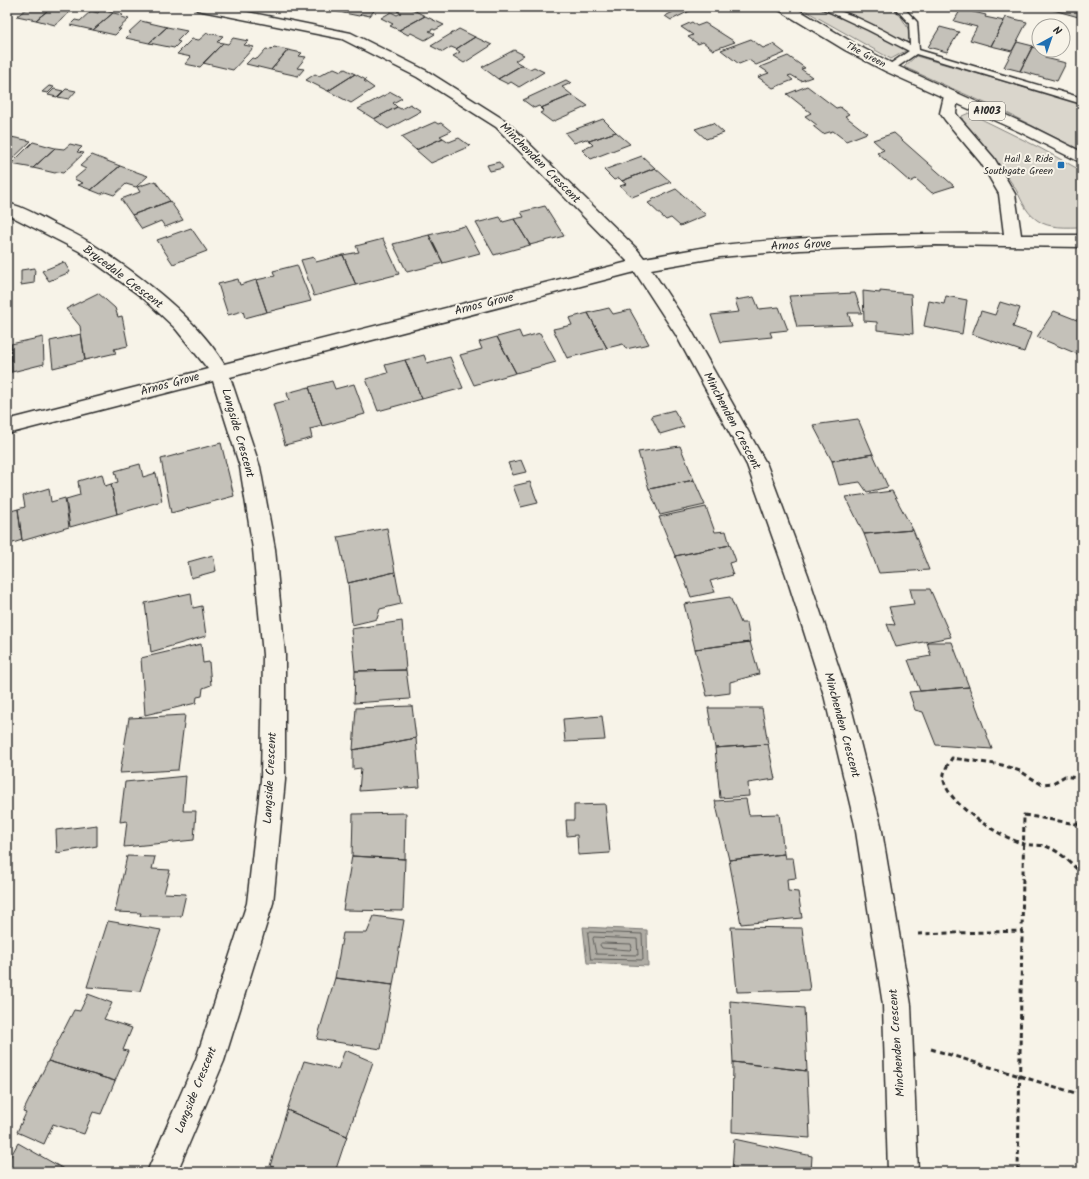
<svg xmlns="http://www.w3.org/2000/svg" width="1089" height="1179" font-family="Kalam,sans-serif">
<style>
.green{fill:#dad6cc;stroke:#82807c}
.water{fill:#afaca4;stroke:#7a7874}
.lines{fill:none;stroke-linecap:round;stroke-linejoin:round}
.shore{stroke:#605f5b;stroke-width:1}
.building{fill:#c4c1b9;stroke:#2b2b2b}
.lane-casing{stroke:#2b2b2b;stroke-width:3}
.street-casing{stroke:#2b2b2b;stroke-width:3}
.primary-casing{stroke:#2b2b2b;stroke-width:3}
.path{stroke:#2b2b2b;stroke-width:3;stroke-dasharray:5 3.5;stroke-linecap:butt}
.lane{fill:#f7f3e8;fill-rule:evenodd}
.street{fill:#f7f3e8;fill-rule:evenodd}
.primary{fill:#f7f3e8;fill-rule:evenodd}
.poi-dot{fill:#1f6fb2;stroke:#f7f3e8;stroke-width:1.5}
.labels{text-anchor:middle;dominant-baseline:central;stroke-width:4;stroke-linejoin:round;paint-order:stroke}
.far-street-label{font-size:10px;fill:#2b2b2b;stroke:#f7f3e8}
.far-poi-label{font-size:10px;fill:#2b2b2b;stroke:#f7f3e8;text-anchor:end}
.shield{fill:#f7f3e8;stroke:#686764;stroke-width:1}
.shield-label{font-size:11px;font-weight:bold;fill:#2b2b2b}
.street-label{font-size:12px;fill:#2b2b2b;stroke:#f7f3e8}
</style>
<rect width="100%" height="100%" fill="#f7f3e8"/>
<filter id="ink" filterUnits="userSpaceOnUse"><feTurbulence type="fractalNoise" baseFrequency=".025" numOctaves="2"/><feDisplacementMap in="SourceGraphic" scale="8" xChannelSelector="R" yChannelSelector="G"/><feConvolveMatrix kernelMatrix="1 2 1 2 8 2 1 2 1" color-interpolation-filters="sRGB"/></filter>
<g filter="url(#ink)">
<path class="green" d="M799,7h17l53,23 38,20 -16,9z
M832,7h53l15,8 9,15v15l-35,-20z
M916,56l166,48v47l-79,-40 -99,-44z
M969,113l69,34 44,24v56c-14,0 -33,2 -45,-7 -14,-10 -15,-22 -24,-35 -15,-22 -31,-44 -50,-62l-1,-7z"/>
<path class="water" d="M583,927l64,3 1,36 -61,-3z"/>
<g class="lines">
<path class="shore" d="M588,932l54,2 1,26 -52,-1z
M594,937l43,2 1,16 -42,-1 -3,-15z
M602,943l29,1 1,4 -2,2 -28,-2 -2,-3z"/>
</g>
<path class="building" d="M29,7h23l-16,13 -19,-4z
M52,7l6,1 18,-1 -21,18 -19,-5z
M318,7h32l-6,6 -27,-5z
M350,7h36l-2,2 -8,-1 -6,8 -9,-2 -2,2 -15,-3z
M404,7h4l17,9 -26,14 -9,-4 3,-2 -12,-6 10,-6 6,3 4,-2 -4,-2z
M665,7h33l-27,13 -6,-4 8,-4z
M1052,7h30v11l-32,-9z
M961,9l25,6 -1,2 19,4 -13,25 -21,-6 7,-13 -23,-6z
M100,10l13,3 -20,17 -23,-5 5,-5 5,1 11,-10 7,2z
M113,13l10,2 -2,2 8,2 -11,10h3l-6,6 -22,-5z
M425,16l19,9 -9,5 -2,-1 -4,2 6,3 -10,6 -14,-7 -3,2 -9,-5z
M1006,17l21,5 -15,29 -21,-5z
M141,21l26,6 -18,16 -23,-5 5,-5h-3z
M692,22l5,4 8,-3 30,19 -22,8 -10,-8 -5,2 -10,-7 5,-2 -12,-8z
M167,27l20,4 -10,10 3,1 -6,6 -25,-5z
M940,27l19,5 -12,20 -19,-5z
M459,29l16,8 -19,12 -5,-2 -8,5 -12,-6z
M207,33l16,3 -6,6 6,1 -23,24 -15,-3 6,-7 -14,-3 15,-15 7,1z
M475,37l17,8 -28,18 -11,-7 7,-4 -4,-3z
M233,38l15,3 -4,4 10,2 -21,23 -30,-7 20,-20 5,1z
M751,39l12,9 10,-4 12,9 -29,12 -7,-5 -10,4 -18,-14z
M1017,42l16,4 -13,25 -16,-4z
M274,47l14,3 -17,20 -25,-6 6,-6 5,1 9,-10 5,1z
M1032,47l16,4 -3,7 21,5 -9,18 -37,-10z
M288,50l14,3 -3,3 7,1 -9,11 7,1 -6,7 -27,-6z
M514,50l10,5 -9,6 7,4 -24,14 -16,-12z
M788,56l17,12 -4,1 11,8 -11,4 -10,-6 -3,1 5,4 -20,8 -15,-11 11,-4 -9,-6z
M522,65l8,4 4,-2 10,5 -25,15 -8,-5 -3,2 -10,-5z
M334,68l7,3 4,-2 10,5 -27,17 -22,-11 9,-6 4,2z
M355,74l11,6 -2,1 10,7 -23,15 -23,-12z
M566,80l5,3 -9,4 10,8 -31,13 -2,-2 -5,2 -11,-8z
M49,86l5,1 -6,6 -6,-1z
M807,86l29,22 4,-1 9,7 -4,2 22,17 -21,8 -13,-10 -10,3 -10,-8 4,-1 -12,-9 6,-3 -24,-19z
M54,89l9,2 -6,6 -9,-2z
M66,89l10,2 -7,8 -11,-2z
M391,92l11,6 -9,5 4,4 -23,12 -16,-10z
M572,95l16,11 -36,16 -12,-9 4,-2 -3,-3z
M410,104l11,7 -33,18 -14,-10 23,-12 4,2z
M603,119l13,13 -27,9 -3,-2 -12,4 -9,-10z
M435,122l3,2 3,-1 10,8 -11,5 3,2 -27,12 -15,-13z
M713,123l11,10 -18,6 -11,-10z
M616,132l14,12 -39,15 -9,-9 11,-5 -4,-4z
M894,133l60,53 -22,7 -16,-14 -6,3 -33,-29 7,-3 -11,-10z
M11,137l20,4 -23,22 -1,-22z
M443,138l6,4 10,-4 11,8 -39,17 -15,-13z
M33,142l22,6 -22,20 -22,-4z
M70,144l12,3 -5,5 7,1 -21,20 -6,-1 -2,1 -22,-5 22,-20 9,1z
M92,155l28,11 -29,24 -13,-5 5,-2 -9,-4 12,-10 -6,-3z
M642,156l13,12 -33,13 -3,-3 -5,2 -10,-10z
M499,162l4,6 -13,3 -3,-6z
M120,166l28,10 -12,11 -10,-3 -12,11 -9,-3 -4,2 -10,-4z
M655,168l16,14 -39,15 -12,-11 6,-2 -4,-3z
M155,181l15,20 -38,14 -11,-16 19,-7 -3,-5z
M676,189l30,26 -26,11 -9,-8 -5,2 -18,-17 4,-2 -1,-1z
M170,201l13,19 -18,7 -4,-6 -19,8 -10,-14z
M545,206l19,30 -34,9 -16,-26 10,-2 -3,-5z
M500,217l3,5 11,-3 16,26 -36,10 -18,-32z
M465,226l15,27 -37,10 -14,-28z
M191,228l16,23 -34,13 -16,-24z
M429,235l14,28 -36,9 -14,-28z
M383,239l16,35 -43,11 -13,-30 16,-3 -3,-6z
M343,255l13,30 -42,11 -13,-36 13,-3 2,5z
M64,262l6,10 -21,9 -7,-10z
M297,265l14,36 -44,11 -11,-32 19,-4 -2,-5z
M35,268l-1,15 -13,2v-15z
M238,279l2,6 16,-5 11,32 -22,6 -2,-7 -15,4 -10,-31z
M863,291l17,2v-2l31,3 2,40 -36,-4v-8l-13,-1z
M98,293l17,15 3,9 4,-1 6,30 -14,3 2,4 -31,7 -5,-34 -14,-17z
M855,293l7,20h-14l4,12 -55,2 -8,-31z
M946,296l21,4 -5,34 -38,-8 5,-25 15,3z
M754,297l5,12 20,-2 9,23 -18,2 2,5 -51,5 -10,-27 28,-3 -4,-12z
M1000,302l20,6 -7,19 18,6 -7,19 -52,-18 9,-23 14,4z
M609,308l4,6 17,-4 19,34 -23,5 -3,-5 -16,4 -19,-35z
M1054,311l28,11v34l-45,-19z
M588,313l19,35 -40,10 -14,-29 19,-4 -3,-7z
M519,331l3,7 18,-5 16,29 -40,11 -19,-36z
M81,334l4,26 -32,8 -3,-27z
M43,337l1,27 -32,8 -1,-28z
M497,337l19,36 -42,12 -14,-30 22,-6 -3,-7z
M11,344l1,28 -5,1v-28z
M424,355l3,8 23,-6 13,31 -41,11 -17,-39z
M405,360l17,39 -44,12 -12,-32 22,-6 -3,-8z
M332,381l3,8 19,-5 11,30 -43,12 -13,-39z
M309,387l13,39 -12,3 2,9 -27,7 -12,-41 16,-4 -2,-7z
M674,410l10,17 -24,7 -9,-18z
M858,419l15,35 -41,7 -19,-36z
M221,443l13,53 -63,17 -10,-54z
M680,446l14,34 -45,9 -11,-37z
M873,454l15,33 -21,5 -7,-10 -21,3 -7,-24z
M521,460l5,12 -13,3 -5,-12z
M140,464l3,13 13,-4 6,28 -45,13 -6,-30 7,-2 -3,-11z
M102,474l3,12 6,-2 6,30 -47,13 -4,-28 14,-4 -2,-14z
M694,480l11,25 -45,10 -11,-26z
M530,482l8,21 -17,4 -8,-21z
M49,488l2,14 14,-4 4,29 -47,14 -4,-32 7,-2 -2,-11z
M892,491l21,39 -49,4 -18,-37z
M10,499l1,12 7,-2 4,31 -15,5v-45z
M706,507l9,25 11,-1 4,14 -55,11 -16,-39z
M387,528l8,44 -47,11 -10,-46z
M913,530l16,40 -50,3 -15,-39z
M730,545l6,16 -7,2 4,12 -23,6 5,11 -24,5 -16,-41z
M213,555l3,16 -25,7 -3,-16z
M395,572l6,32 -21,5 -3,10 -25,6 -4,-42z
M910,589h20l21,48 -55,10 -9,-23 8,1 -6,-18 25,-3z
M191,593l2,15 9,-2 4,30 -55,16 -6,-49z
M730,597l11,26h6l3,19 -55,7 -11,-45z
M402,621l4,49 -51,1 -4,-42z
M750,642l9,32 -29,8v11l-23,3 -12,-47z
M927,642h25l17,45 -49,4 -12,-31 23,-4z
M201,644l2,19 6,-1 2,23 -8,3 -1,8 -5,1 -1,6 -51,12 -4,-57z
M406,670l4,29 -56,4 1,-32z
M969,687l23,62 -56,-4 -13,-33 -8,-2 -6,-18z
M412,706l4,32 -63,12 3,-42z
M708,708h54l6,36 -53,4z
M185,715l-7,55 -58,3 9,-55z
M602,716l3,24 -40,2 -2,-23z
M416,738l4,49 -61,4 2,-23 -8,1v-19z
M768,744l7,35 -27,4 1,13 -29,2 -5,-50z
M186,776l-3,35h13l-2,29 -70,7 3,-26 -7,1 5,-40z
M746,799l3,16 30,-1 5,40 -55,6 -14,-59z
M605,804l5,49 -32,2 -1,-20 -10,1 -1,-16h8v-15z
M406,813l-1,46 -53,-3 1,-42z
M97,825v21l-40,7 -1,-23z
M784,854l1,4h8l3,20 -9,1 1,12 10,1 4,26 -61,6 -12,-64z
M127,856l28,1 -3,12 18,1 -6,23 22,1 -5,22h-41l1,-3 -26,-1z
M352,856l53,3 -2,52 -60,-1z
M374,916l30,4 -11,65 -58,-7 8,-45h24z
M108,921l53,9 -21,61 -53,-4z
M731,927l71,1 8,62 -73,2z
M335,978l58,7 -12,64 -64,-10z
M88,994l24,9 -8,16 28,9 -9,22 5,1 -13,30 -67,-20 26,-51 6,1z
M730,1001l74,7 3,63 -74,-9z
M345,1050l28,12 -26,74 -60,-26 17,-49 34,8z
M48,1061l67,20 -14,33 -8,-2 -9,22 -31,-10 -9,20 -27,-12 9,-19 -3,-1z
M733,1062l74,9 3,67 -78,-6z
M287,1110l60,26 -12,36h-47l-18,-6z
M734,1139l78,17 -1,16h-79z
M18,1143l51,29h-62v-9z"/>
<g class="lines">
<defs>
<path id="lane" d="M819,7c24,0 69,26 91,38l-1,-22 -15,-16h9l14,15 2,28 163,48v6l-166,-50 -23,16h-6l-1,-2 1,-2 22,-15 -41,-21z"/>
<path id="street" d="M195,7h28l128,26 76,38 79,50 130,127 8,10c26,-4 52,-10 78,-13 93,-10 188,-12 282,-11l-5,-40 -18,-31 -36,-43 -5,-7 4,-17 2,-3 5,-1 5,1 2,3 -2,17 1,2 37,43 21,36 6,41h61v12l-146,-2 -136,5 -80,7 -69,12 39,59 77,137 41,110 40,120 33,130 30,180 7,167h-30l-5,-167 -28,-180 -31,-130 -38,-120 -39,-110 -71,-130 -41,-63 -405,105 30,90 15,82 10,106v125l-12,123 -49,158 -47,111h-30l49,-113 51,-156 14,-123 2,-125 -10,-106 -13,-82 -27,-86 -206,53v-14l201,-51 -33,-41 -32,-30 -64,-47 -72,-37v-11c17,4 32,13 47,21 13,6 26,12 38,20 46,30 104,73 132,120l404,-102 -132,-135 -79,-50 -75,-38 -145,-29z"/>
<path id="primary" d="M777,7h17l61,37 40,21 135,61 52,26v11l-62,-31 -135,-61 -40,-21 -66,-40z"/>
</defs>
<use href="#lane" class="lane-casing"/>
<use href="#street" class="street-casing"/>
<use href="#primary" class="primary-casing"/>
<path class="path" d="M1082,779l-17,-3 -12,7 -12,1 -21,-13 -18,-6 -50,-7c-4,7 -10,14 -8,23 6,25 56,56 80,63 8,2 17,0 24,3 13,5 25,18 34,27
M918,934l104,-3
M931,1049l151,46
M1018,1172l6,-357 58,10"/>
<use href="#lane" class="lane"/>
<use href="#street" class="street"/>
<use href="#primary" class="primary"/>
</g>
</g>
<rect class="poi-dot" x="1057" y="161" width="8" height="8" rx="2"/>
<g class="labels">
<g class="far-street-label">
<text transform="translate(866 55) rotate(28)">The Green</text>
</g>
<g class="far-poi-label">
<text x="1053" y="159">Hail &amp; Ride<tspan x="1053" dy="12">Southgate Green</tspan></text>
</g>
<rect class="shield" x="969" y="102" width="36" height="18" rx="3"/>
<g class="shield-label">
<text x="987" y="111">A1003</text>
</g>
<g class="street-label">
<text transform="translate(540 163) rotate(45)">Minchenden Crescent</text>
<text transform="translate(801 245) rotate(-3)">Arnos Grove</text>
<text transform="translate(123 277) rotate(37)">Brycedale Crescent</text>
<text transform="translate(484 304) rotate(-14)">Arnos Grove</text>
<text transform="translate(170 384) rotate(-15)">Arnos Grove</text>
<text transform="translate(732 421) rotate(62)">Minchenden Crescent</text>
<text transform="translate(238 433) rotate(74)">Langside Crescent</text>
<text transform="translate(842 725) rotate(75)">Minchenden Crescent</text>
<text transform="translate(270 778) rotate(-87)">Langside Crescent</text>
<text transform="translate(897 1043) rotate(-94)">Minchenden Crescent</text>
<text transform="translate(196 1090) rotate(-68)">Langside Crescent</text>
</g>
</g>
<rect width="1089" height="1179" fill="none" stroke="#f7f3e8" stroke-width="24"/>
<rect x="12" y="12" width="1065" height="1155" fill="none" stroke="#2b2b2b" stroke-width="1.5" filter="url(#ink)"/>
<g transform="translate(1051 38) rotate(40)"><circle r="19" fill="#f7f3e8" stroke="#a5a39c"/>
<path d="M0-3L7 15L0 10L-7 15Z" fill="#1f6fb2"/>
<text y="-6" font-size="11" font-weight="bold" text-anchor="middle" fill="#2b2b2b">N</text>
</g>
</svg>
